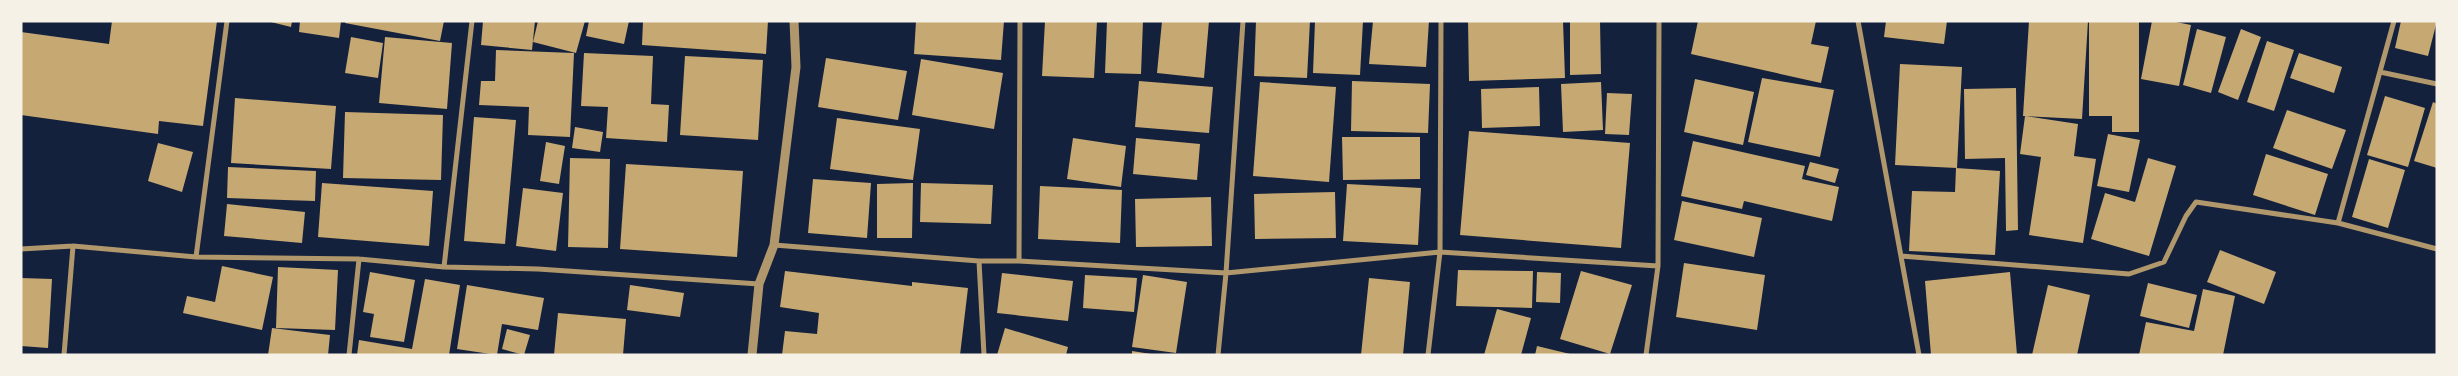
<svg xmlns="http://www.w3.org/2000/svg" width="2458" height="376" font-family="'Times New Roman',serif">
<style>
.building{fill:#c6a872}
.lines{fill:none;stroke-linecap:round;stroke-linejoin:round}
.minor{stroke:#b1986c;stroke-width:5}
.tertiary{stroke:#b1986c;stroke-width:9}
</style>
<rect width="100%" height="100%" fill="#14213d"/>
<path class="building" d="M112,21h105l-14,105 -44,-5 -1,13 -137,-19v-83l88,12z
M267,21h25l-1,6z
M300,21h41l-2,17 -40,-6z
M345,21h99l-4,20 -95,-18z
M483,21h52l-3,29 -51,-5z
M538,21h47l-9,32 -43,-11z
M589,21h40l-5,23 -38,-8z
M643,21h125l-2,33 -124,-9z
M916,21h88l-3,39 -87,-6z
M1045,21h52l-3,57 -52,-2z
M1107,21h36l-2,53 -36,-1z
M1162,21h47l-5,57 -47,-5z
M1256,21h54l-3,57 -53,-2z
M1315,21h48l-3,54 -47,-2z
M1373,21h56l-3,46 -57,-3z
M1468,21h95l2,57 -96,3z
M1570,21h30l1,53 -31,1z
M1698,21h118l-5,23 18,3 -8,36 -130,-29z
M1886,21h61l-3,23 -60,-7z
M2029,21h59l-6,98 -59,-3z
M2089,21h50v111h-27v-16h-23z
M2152,21h19l20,4 -12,61 -38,-7z
M2401,21h36l-9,35 -33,-8z
M2197,29l29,8 -15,56 -28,-8z
M2241,29l20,8 -23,63 -20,-8z
M351,37l32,6 -5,35 -33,-5z
M385,37l67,6 -5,66 -68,-6z
M2267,41l27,9 -20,61 -27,-9z
M496,50l78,3 -4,84 -42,-2 1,-28 -50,-2 2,-24h14z
M584,53l69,3 -2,48 18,1 -2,37 -61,-4 2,-31 -27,-1z
M2299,53l43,14 -8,26 -44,-15z
M685,56l78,4 -5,80 -78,-5z
M826,58l81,13 -9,49 -80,-13z
M921,59l82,14 -9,56 -82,-14z
M1900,64l62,3 -5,101 -62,-3z
M1762,78l72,12 -14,67 -72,-15z
M1695,79l59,13 -11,53 -59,-13z
M1139,81l74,6 -4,46 -74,-6z
M1352,81l78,3 -2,49 -77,-2z
M1260,82l76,5 -7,95 -76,-6z
M1601,82l2,48 -40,2 -2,-48z
M1539,87l1,39 -58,2 -1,-39z
M2016,88l2,142 -12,1 -1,-73 -40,1 -1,-70z
M1607,93l25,1 -3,41 -24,-1z
M2385,96l40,12 -17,59 -41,-12z
M235,98l101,8 -5,63 -100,-6z
M2433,102l4,2v64l-23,-7z
M2287,110l59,20 -14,39 -59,-21z
M345,112l98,3 -2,65 -98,-2z
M2025,116l53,8 -4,32 22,3 -13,84 -54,-8 12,-78 -21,-3z
M474,117l42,3 -11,124 -41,-3z
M837,118l83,11 -7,51 -83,-11z
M575,127l28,5 -3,20 -28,-4z
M1469,131l161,12 -9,105 -161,-13z
M2108,134l32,6 -11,52 -32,-6z
M1342,137h78v42l-77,1z
M1073,138l53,8 -5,41 -54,-8z
M1136,138l64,6 -3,36 -64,-6z
M1693,141l112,25 -3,13 37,8 -7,34 -88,-20 -2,8 -61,-13z
M546,142l19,4 -6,38 -19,-3z
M158,143l35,9 -11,40 -34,-11z
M2266,154l62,20 -13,41 -62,-20z
M570,158l40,1 -2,89 -40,-1z
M2148,158l28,8 -27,90 -58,-17 14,-46 30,9z
M2369,159l36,11 -17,58 -36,-11z
M1810,162l29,7 -4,14 -29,-8z
M626,164l117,7 -6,86 -117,-8z
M228,167l88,4 -1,30 -88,-3z
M1956,168l44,3 -5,84 -86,-4 3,-60 43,1z
M813,179l58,4 -4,55 -59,-5z
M322,183l111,8 -4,55 -111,-9z
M913,183l-1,55h-35v-54z
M921,183l72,2 -2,39 -71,-2z
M1347,184l74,4 -3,57 -75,-4z
M1040,186l82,4 -2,53 -82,-4z
M523,188l40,5 -7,58 -40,-5z
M1335,192l1,46 -81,1 -1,-45z
M1211,197l1,49 -76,1 -1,-48z
M1682,201l80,17 -8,39 -80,-17z
M227,204l78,8 -3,31 -78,-7z
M2220,250l56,22 -12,32 -57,-22z
M1684,263l81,12 -8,55 -81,-13z
M222,266l51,11 -11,53 -79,-17 4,-17 28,6z
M278,267l60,3 -3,60 -59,-2z
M1458,270l75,1 -1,37 -76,-2z
M785,271l127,15v-4l56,6 -8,67h-178l3,-24 32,3 2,-21 -39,-6z
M1581,271l51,14 -22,69 -50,-15z
M370,272l45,8 -11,62 -34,-5 4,-23 -11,-2z
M1537,272l24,1 -1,30 -24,-1z
M2010,272l7,83h-86l-6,-74z
M1002,273l71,8 -5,40 -71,-8z
M1085,275l52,3 -3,34 -51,-4z
M1143,275l44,7 -11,71 -44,-6z
M21,278l31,1 -4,69 -27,-2z
M1369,278l41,4 -7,73h-42z
M425,279l35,6 -11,70h-92l2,-15 53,9z
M2148,283l49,12 -8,33 -49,-12z
M467,285l77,13 -6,32 -36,-6 -5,31 -40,-6z
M630,285l54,8 -4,24 -53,-7z
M2048,285l42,10 -13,60h-45z
M2203,289l32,7 -12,59h-84l7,-33 48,9z
M1497,309l34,9 -10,37h-37z
M558,313l68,6 -3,36h-69z
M272,328l58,7 -2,20h-60z
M1005,328l63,19 -2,8h-69z
M507,329l23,6 -6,20 -22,-6z
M1537,346l33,8v1h-35z
M1132,351l19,3 -1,1h-18z"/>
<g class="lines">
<path class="minor" d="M1243,21l-17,252 214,-21 218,14
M1858,21l61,334
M2394,21l-56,202 99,26
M2380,72l57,12
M774,245l205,16h40l207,12 -8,82
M21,249l52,-3 123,11 163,2 85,8 94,2 221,15
M1901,256l228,18 35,-12 22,-46 10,-14 142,21
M196,257l31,-236
M979,261l5,94
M1019,261l1,-240
M444,267l28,-246
M64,355l9,-109
M349,355l10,-96
M1428,355l12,-103 1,-231
M1646,355l12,-89 1,-245"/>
<path class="tertiary" d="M752,355l7,-71 15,-39 22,-178 -2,-46"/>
</g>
<rect width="2458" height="376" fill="none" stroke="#f6f1e7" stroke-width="45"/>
</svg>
